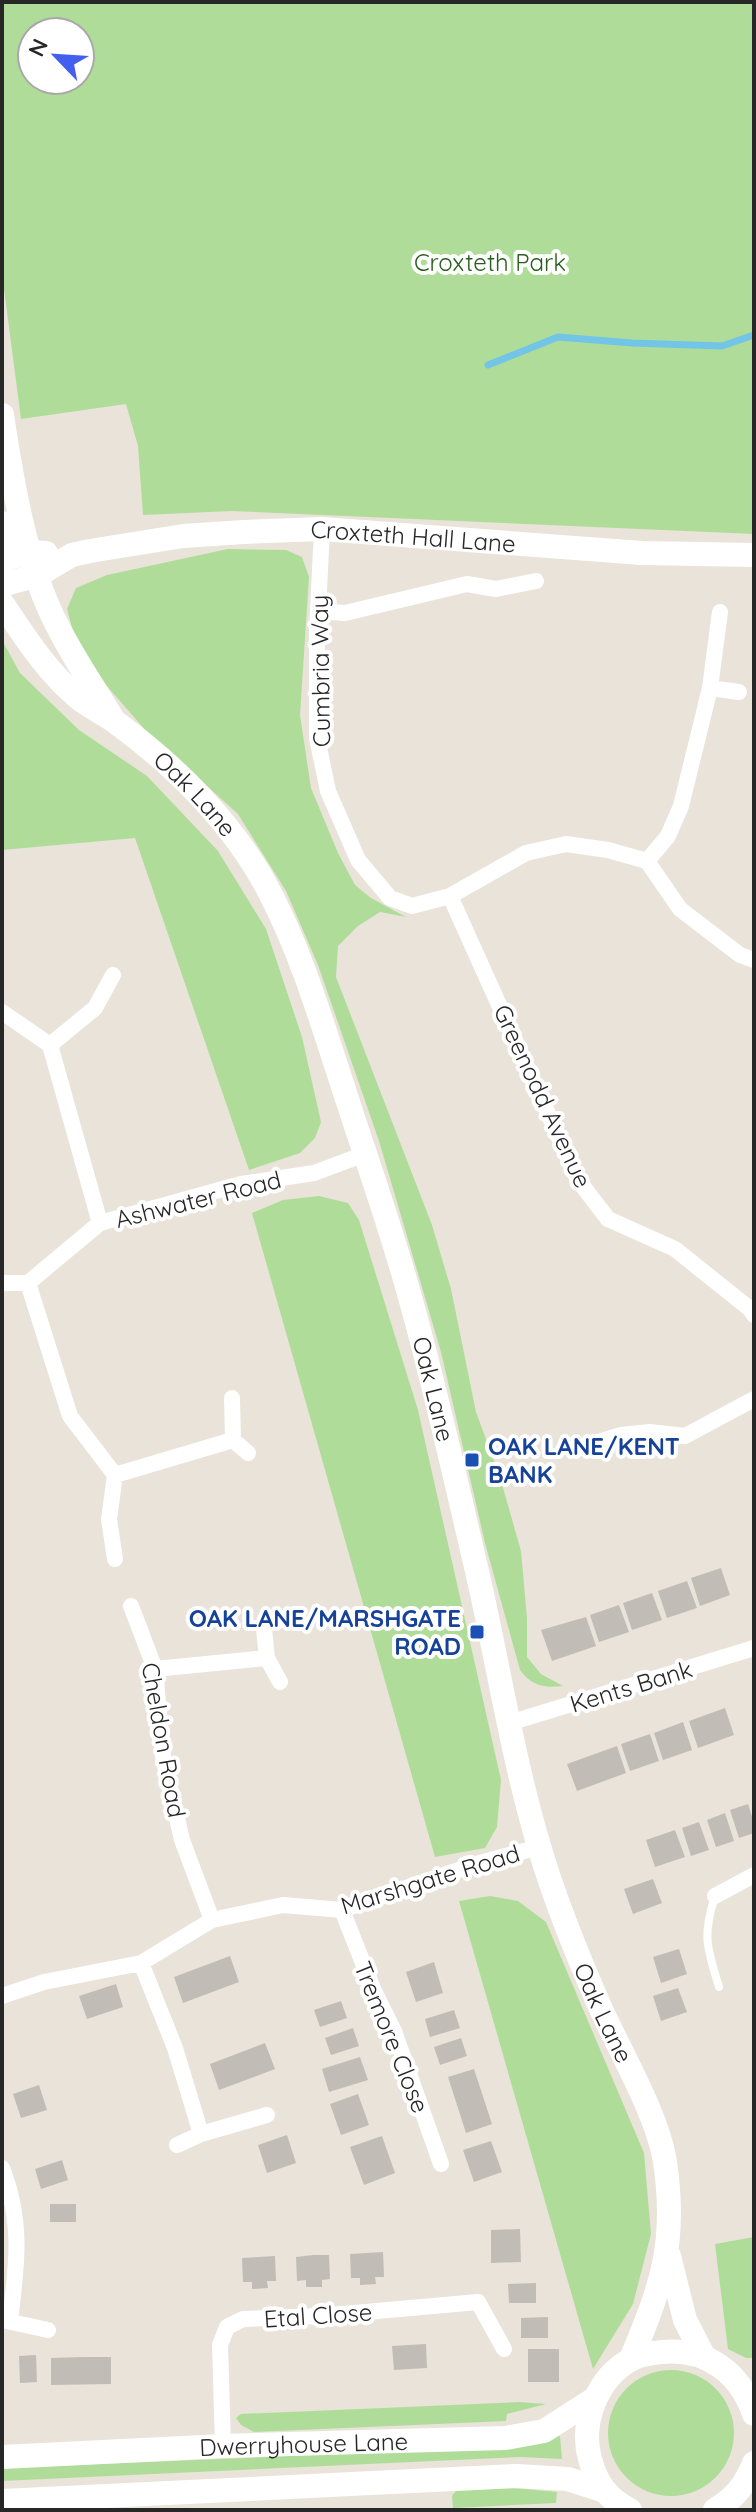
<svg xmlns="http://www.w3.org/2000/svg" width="756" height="2512" font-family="Quicksand,sans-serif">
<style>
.green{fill:#afdd99;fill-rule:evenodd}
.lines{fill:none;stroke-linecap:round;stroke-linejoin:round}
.stream{stroke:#72c5e6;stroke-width:7}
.building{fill:#c1bdb6}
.lane{stroke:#fff;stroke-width:8}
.street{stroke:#fff;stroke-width:16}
.secondary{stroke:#fff;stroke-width:24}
.transit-dot{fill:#1a4fb4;stroke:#fff;stroke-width:3}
.labels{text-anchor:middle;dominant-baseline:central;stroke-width:8;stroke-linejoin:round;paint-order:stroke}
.park-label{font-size:24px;fill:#2a5e1e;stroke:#fff}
.street-label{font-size:24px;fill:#272727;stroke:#fff}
.transit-label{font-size:24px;font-weight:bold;fill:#164399;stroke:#fff;text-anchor:start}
</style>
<rect width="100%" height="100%" fill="#e9e3da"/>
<path class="green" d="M2,2h752v532l-522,-23 -89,4 -5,-69 -12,-42 -105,15 -19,-145zM80,32v48h-48v-48z
M228,549l58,1 16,7 7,20 -9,138 11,73 27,65 17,32 16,13 35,19 -26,-5 -22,14 -20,20 -2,31 96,248 19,64 25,123 24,65 21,74 6,67v39l14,17 22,12c-20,2 -31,0 -43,-16l-35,-127 -44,-191 -62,-211 -61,-176 -32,-74 -48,-77 -91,-82 -48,-55 -25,-42 -7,-26 9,-21 31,-13z
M2,640l18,33 59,57 68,46 71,75 48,78 36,108 19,85 -6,16 -15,15 -51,17 -114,-332 -133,12z
M319,1196l29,7 11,17 59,190 83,370 -4,47 -12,21 -50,9 -183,-644 31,-13z
M490,1896l28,5 28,21 98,231 7,81 -18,70 -40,65 -134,-468z
M754,2237v121h-8l-18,-9 -13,-105z
M608 2433a63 63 0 1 1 126 0a63 63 0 1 1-126 0Z
M519,2402l27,2 -39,10 -1,7 -252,11 -13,-7 -5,-7 5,-4z
M560,2436l2,23 -41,-2 -519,24v-13l510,-21z
M514,2488l43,4 -1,11 -103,5 -1,-12 4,-5z"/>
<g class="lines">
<path class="stream" d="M488,365l70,-28 74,6 90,3 32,-11"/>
</g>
<path class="building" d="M721,1568l9,27 -30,11 -9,-28z
M687,1581l10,27 -30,10 -9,-27z
M652,1593l10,27 -30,10 -9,-27z
M619,1605l10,27 -30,10 -9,-27z
M586,1617l10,29 -44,15 -11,-31z
M725,1708l9,27 -36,13 -9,-27z
M683,1722l9,28 -29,10 -9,-27z
M650,1734l9,27 -29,10 -9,-27z
M617,1746l9,27 -49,18 -10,-27z
M748,1804l6,19v10l-15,5 -9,-28z
M725,1813l9,28 -18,6 -9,-27z
M699,1822l10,28 -18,6 -9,-28z
M675,1830l10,27 -30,10 -9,-27z
M653,1879l9,24 -29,11 -9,-25z
M679,1949l8,25 -26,9 -8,-26z
M230,1956l9,26 -56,21 -9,-26z
M434,1962l9,31 -27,9 -10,-30z
M116,1984l7,23 -36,12 -8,-23z
M678,1988l9,24 -26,9 -8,-25z
M341,2001l6,17 -27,9 -6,-17z
M454,2010l6,18 -30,9 -5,-18z
M353,2028l6,18 -28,9 -6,-17z
M461,2038l6,18 -27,9 -6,-18z
M265,2043l10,26 -56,21 -9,-26z
M360,2057l8,23 -39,12 -7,-23z
M474,2069l18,55 -26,9 -18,-56z
M39,2085l8,25 -26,8 -8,-24z
M358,2094l11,31 -28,10 -11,-31z
M287,2135l9,28 -29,10 -9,-28z
M382,2136l13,37 -31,12 -14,-38z
M491,2141l11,31 -28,10 -11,-32z
M62,2160l6,20 -27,9 -6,-20z
M50,2204h26v18h-26z
M520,2229l1,33 -30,1v-33z
M383,2252l1,25h-9l1,7 -16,1v-7h-9l-1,-24z
M313,2255h16l1,24 -8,1v7h-16v-7l-9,1 -1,-24z
M275,2256l1,25h-9l1,7 -16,1v-7h-9l-1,-24z
M536,2283v20h-27l-1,-19z
M548,2317v21h-27v-20z
M426,2344l1,24 -33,2 -2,-24z
M528,2349h31v33h-31z
M36,2355l1,27 -17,1 -1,-27z
M81,2357h30v27l-60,1v-27z"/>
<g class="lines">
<path class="lane" d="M715,1896c-13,41 -8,51 4,91"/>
<path class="street" d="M322,529l-5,102v107l11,53 30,69 32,38 22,8 38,-10 76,-43 40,-9 42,6 39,11 33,48 60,46 14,5
M318,611l27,2 122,-29 29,5 40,-8
M710,688l29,4
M647,861l21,-25 13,-30 29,-118 10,-76
M450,896l128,284 30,39 67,30 75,60 4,6
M2,1012l48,33 50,178
M50,1045l45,-37 18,-33
M2,1283h26l72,-60 141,-39 73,-11 51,-19
M28,1283l42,133 45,59 -6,44 6,40
M232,1398l1,42 15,13
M573,1450l48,-15 29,-3 35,4 69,-37
M115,1475l118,-35
M131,1606l24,63 8,88 19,83 30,80
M264,1629l3,29 13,24
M155,1669l112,-11
M509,1723l245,-75
M715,1896l39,-21
M342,1910l32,81 20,40 47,133
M141,1963l34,85 26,86
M2,1996l42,-14 97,-19 71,-43 71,-15 59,5 134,-46 63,-17
M177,2145l24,-11 66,-19
M2,2168c21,53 15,98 8,152
M2,2320l46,10
M223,2446l-3,-101 7,-18 16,-8 78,-3 157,-14 26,47"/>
<g class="secondary">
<path d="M2,415c10,66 24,151 55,210 16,32 36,61 54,91"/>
<path d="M2,523l5,19 -5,23"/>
<path d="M2,560l29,-8 15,1"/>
<path id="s1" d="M2,585l36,-10 34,-20 18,-4 93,-15 61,-4 78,-3 320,24 112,2"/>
<path id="s2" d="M2,603c23,34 46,71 79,97 11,8 23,14 33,21 62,45 121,104 156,172 34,65 55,140 78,209 21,65 44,129 62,195 26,93 47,189 69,283 20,89 34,179 60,266 16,55 39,111 62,163 20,44 57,107 64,153 12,81 -3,123 -34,197"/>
<path d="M669,2256l16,64 18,35"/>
<path id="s3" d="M2,2457l221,-11 282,-8 39,-7 50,-32"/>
<path d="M2,2501l514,-25 52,3 34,11"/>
<path d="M630,2510c-23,-11 -34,-28 -40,-51 -10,-36 7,-82 42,-100 9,-5 20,-6 30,-7 44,-4 78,20 92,62"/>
<path d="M715,2510c21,-13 30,-25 39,-47"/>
</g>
</g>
<g class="transit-dot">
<rect x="464" y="1452" width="16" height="16" rx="4"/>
<rect x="469" y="1624" width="16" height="16" rx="4"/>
</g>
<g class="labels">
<g class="park-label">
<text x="490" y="262">Croxteth Park</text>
</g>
<g class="street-label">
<text stroke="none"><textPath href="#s1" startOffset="420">Croxteth Hall Lane</textPath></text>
<text transform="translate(320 671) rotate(-91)">Cumbria Way</text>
<text stroke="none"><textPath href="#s2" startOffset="274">Oak Lane</textPath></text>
<text transform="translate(543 1096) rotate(65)">Greenodd Avenue</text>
<text transform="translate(198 1199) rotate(-14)">Ashwater Road</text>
<text stroke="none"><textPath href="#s2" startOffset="922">Oak Lane</textPath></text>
<text transform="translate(631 1686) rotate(-17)">Kents Bank</text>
<text transform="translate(164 1740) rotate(80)">Cheldon Road</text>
<text transform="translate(430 1879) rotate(-17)">Marshgate Road</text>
<text stroke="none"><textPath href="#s2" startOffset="1570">Oak Lane</textPath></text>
<text transform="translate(392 2037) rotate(68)">Tremore Close</text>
<text transform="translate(318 2315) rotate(-4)">Etal Close</text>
<text stroke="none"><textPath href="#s3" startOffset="302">Dwerryhouse Lane</textPath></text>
</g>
<g class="transit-label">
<text x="488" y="1446">OAK LANE/KENT<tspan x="488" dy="28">BANK</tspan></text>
<text x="461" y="1618" text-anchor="end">OAK LANE/MARSHGATE<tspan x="461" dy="28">ROAD</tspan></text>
</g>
</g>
<rect width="756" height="2512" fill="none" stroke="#272727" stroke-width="8"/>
<g transform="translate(56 56) rotate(295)"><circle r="38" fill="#ffffff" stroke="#a9a9a9" stroke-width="2"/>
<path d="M0-6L14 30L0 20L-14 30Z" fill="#435fed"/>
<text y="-12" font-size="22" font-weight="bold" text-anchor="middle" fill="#272727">N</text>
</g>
</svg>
